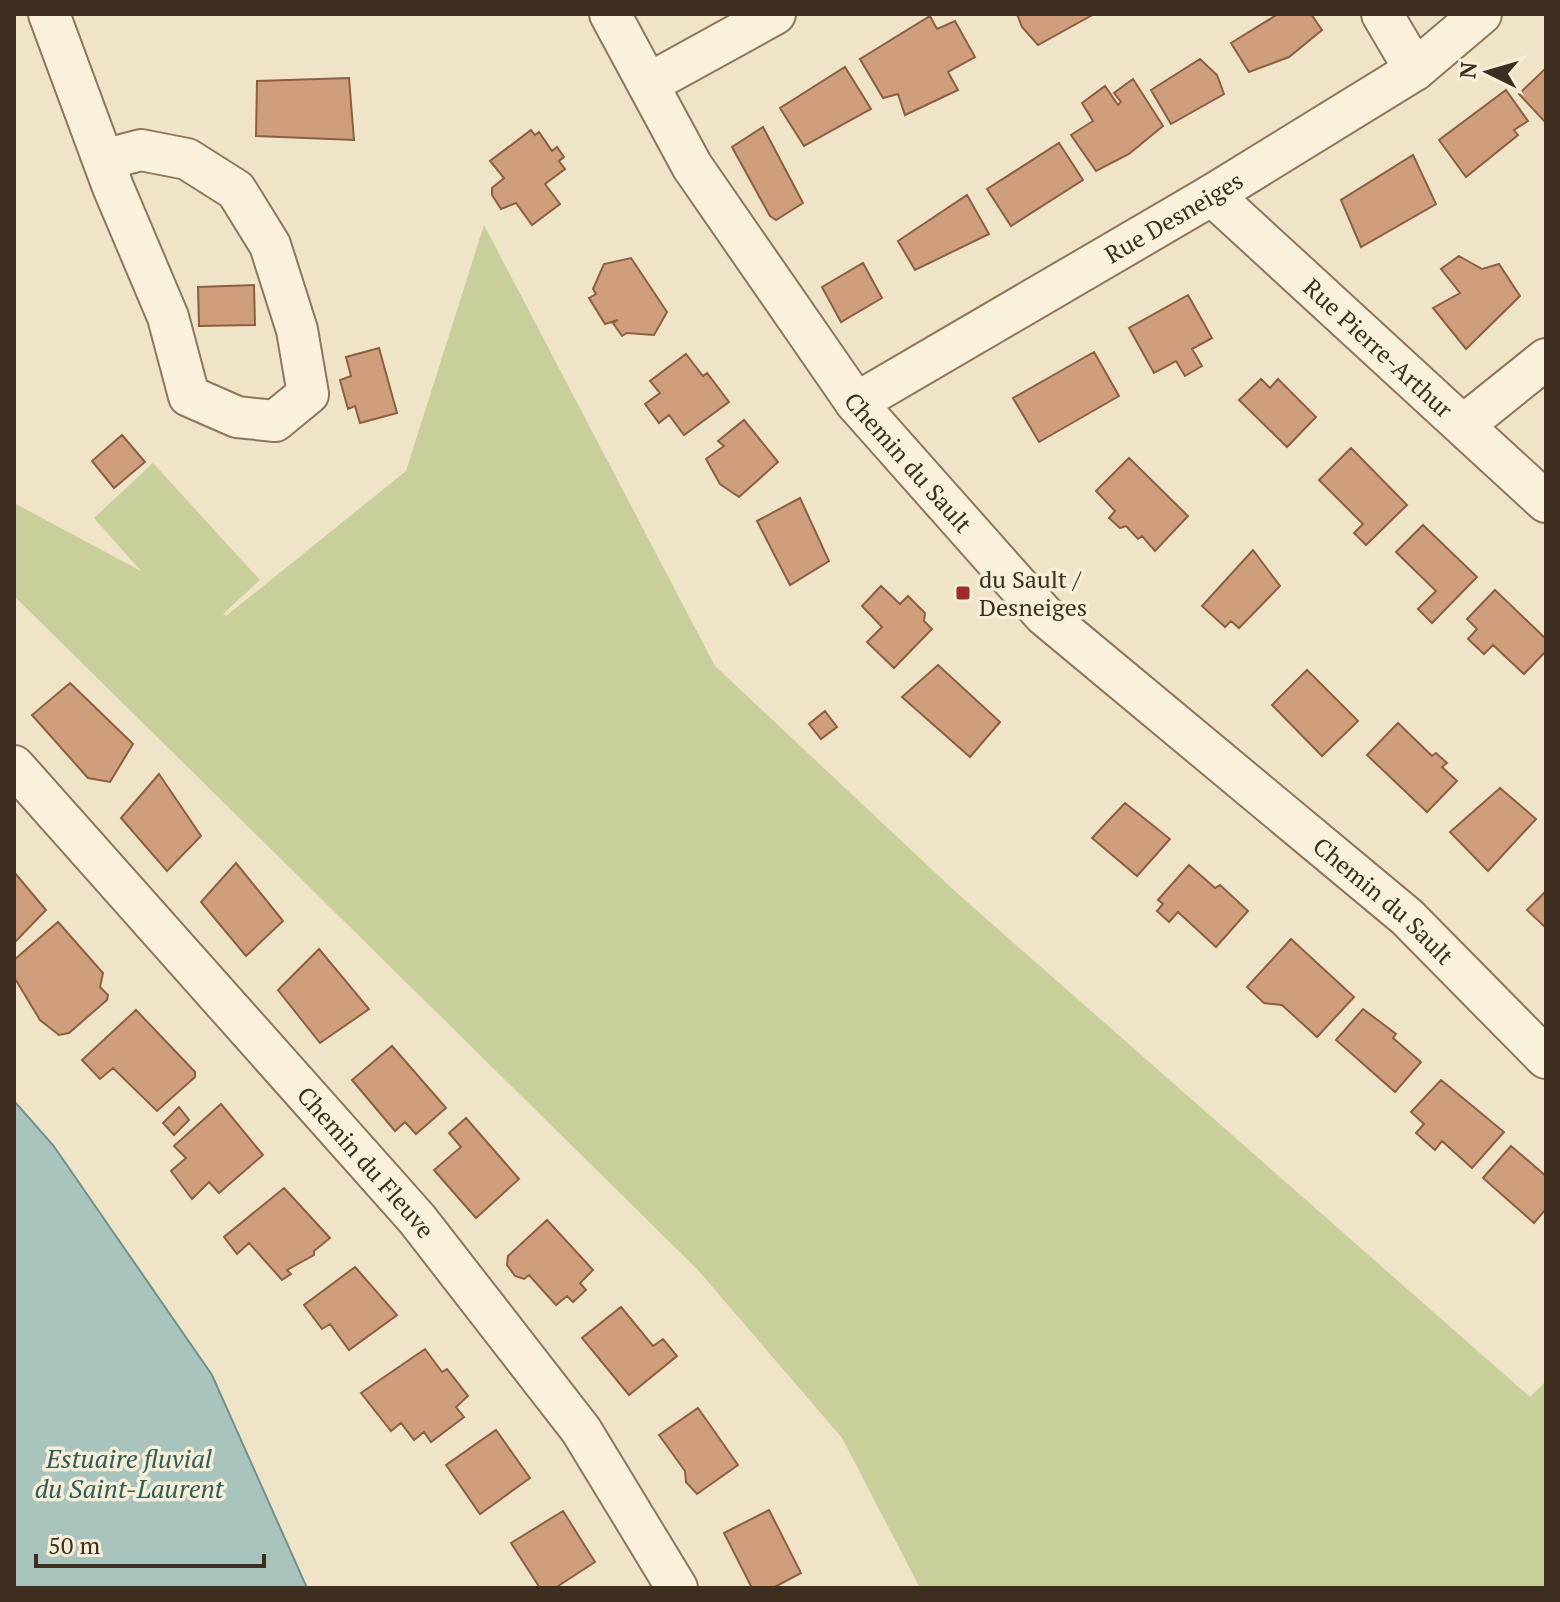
<svg xmlns="http://www.w3.org/2000/svg" width="1560" height="1602" font-family="'PT Serif',serif">
<style>
.green{fill:#c9cf9b}
.water{fill:#a9c4bc;stroke:#6f938a;stroke-width:2}
.building{fill:#cf9f7d;stroke:#8d5f41;stroke-width:2}
.lines{fill:none;stroke-linecap:round;stroke-linejoin:round}
.minor-casing{stroke:#8d765c;stroke-width:44}
.minor{stroke:#faf1dc;stroke-width:40}
.poi-dot{fill:#9e2a2b;stroke:#f7eed8;stroke-width:3}
.labels{text-anchor:middle;dominant-baseline:central;stroke-width:7;stroke-linejoin:round;paint-order:stroke}
.street-label{font-size:24px;fill:#3d2e20;stroke:#f7eed8}
.poi-label{font-size:24px;fill:#3d2e20;stroke:#f7eed8;text-anchor:start}
.water-label{font-size:26px;font-style:italic;fill:#2f5d5a;stroke:#f7eed8}
</style>
<rect width="100%" height="100%" fill="#f0e4c8"/>
<path class="green" d="M484,225l231,441 242,227 573,504 16,-16v207h-626l-78,-150 -145,-169 -683,-673v-93l127,68 -47,-53 59,-55 107,117 -37,34 3,2 180,-145z"/>
<path class="water" d="M14,1101l39,44 159,230 95,213h-293z"/>
<path class="building" d="M1017,14h77l-56,31 -16,-18z
M1278,14h33l11,16 -33,27 -40,15 -18,-29z
M930,16l7,13 18,-8 20,36 -27,15 10,18 -53,25 -7,-21 -15,4 -23,-39z
M1200,59l17,16 7,19 -53,30 -20,-34z
M845,67l26,42 -67,37 -24,-38z
M1546,68v55l-27,-29z
M349,78l5,62 -98,-4 1,-55z
M1133,79l30,47 -34,28 -33,17 -25,-36 22,-14 -11,-18 23,-17 13,19 3,-3 -7,-9z
M1506,90l22,31 -14,9 4,5 -52,42 -27,-37z
M763,127l40,76 -27,17 -6,-4 -38,-69z
M531,130l4,5 4,-3 13,19 5,-4 7,10 -5,4 6,8 -20,15 15,20 -28,21 -16,-22 -15,6 -9,-14v-7l12,-10 -14,-17z
M1059,143l24,37 -72,46 -24,-37z
M1413,155l23,49 -75,43 -20,-47z
M967,195l22,39 -74,36 -17,-29z
M1459,256l23,13 17,-5 21,32 -54,53 -33,-41 27,-15 -19,-24z
M631,258l36,54 -13,23 -27,-2 -5,3 -9,-13 5,-3 -13,4 -16,-26 7,-4 -3,-5 11,-25z
M863,263l19,35 -41,24 -19,-35z
M254,285l1,40 -56,1 -1,-39z
M1188,295l24,43 -20,11 10,17 -17,10 -9,-15 -22,12 -25,-45z
M379,348l18,65 -37,10 -5,-17 -7,3 -8,-29 11,-4 -5,-19z
M1094,352l25,44 -80,46 -26,-44z
M686,354l17,22 4,-3 22,29 -45,33 -15,-20 -10,8 -14,-19 15,-11 -10,-12z
M1261,379l9,9 8,-9 38,38 -29,30 -48,-47z
M744,420l34,42 -39,35 -19,-13 -14,-25 18,-13 -6,-5z
M122,435l23,27 -31,26 -22,-27z
M1351,448l56,57 -41,40 -12,-12 9,-9 -44,-44z
M1129,458l59,58 -33,35 -13,-15 -4,3 -12,-13 -6,2 -11,-10 6,-7 -19,-20z
M800,498l29,63 -39,24 -33,-64z
M1423,525l54,52 -45,46 -14,-14 18,-18 -40,-39z
M1253,550l27,36 -41,42 -8,-7 -6,6 -23,-21z
M881,586l19,18 8,-8 17,17 -1,8 8,8 -38,39 -27,-26 15,-15 -20,-21z
M1495,590l51,49v12l-22,23 -31,-29 -9,9 -16,-15 9,-10 -10,-10z
M938,665l62,57 -30,35 -68,-60z
M1307,670l51,51 -36,35 -50,-51z
M70,683l63,61 -23,38 -22,-4 -56,-63z
M825,711l12,16 -16,12 -12,-15z
M1398,723l34,33 4,-3 11,10 -5,4 15,14 -30,31 -60,-57z
M159,774l42,62 -34,35 -46,-53z
M1500,788l36,31 -48,52 -38,-39z
M1125,803l45,36 -33,37 -45,-38z
M236,863l47,58 -37,35 -45,-54z
M1189,865l26,23 5,-3 28,26 -32,36 -38,-35 -9,10 -12,-11 6,-7 -5,-4z
M14,872l32,38 -32,33z
M1546,891v37l-19,-18z
M58,922l45,51 -3,14 8,8 -1,5 -38,33 -10,2 -19,-15 -26,-43v-17z
M1291,939l63,58 -37,40 -35,-32 -18,-2 -17,-16z
M319,949l50,60 -49,34 -42,-53z
M1363,1009l33,25 -3,4 28,24 -26,30 -59,-52z
M136,1010l59,62v5l-38,34 -44,-43 -13,11 -18,-19z
M392,1046l54,62 -30,26 -11,-12 -10,9 -43,-51z
M1441,1080l63,52 -32,36 -30,-27 -7,9 -19,-17 8,-9 -13,-12z
M221,1104l42,51 -44,38 -10,-11 -17,17 -21,-28 15,-13 -12,-12z
M179,1107l10,13 -15,15 -11,-12z
M466,1118l53,61 -43,39 -42,-48 27,-23 -12,-14z
M1511,1146l35,30v33l-12,14 -51,-45z
M284,1188l46,50 -16,13v4l-27,15 4,4 -9,6 -33,-37 -12,11 -13,-17z
M547,1220l46,50 -13,13 6,7 -13,12 -6,-6 -11,9 -27,-30 -5,4 -9,-3 -8,-11 1,-9z
M355,1267l42,48 -48,35 -19,-26 -8,5 -18,-24z
M621,1307l32,39 10,-7 14,17 -48,39 -47,-57z
M425,1349l17,23 5,-3 21,27 -12,11 8,10 -33,25 -7,-10 -10,8 -13,-17 -10,8 -30,-38z
M698,1408l40,57 -41,29 -11,-12 -1,-11 -26,-36z
M496,1430l34,48 -50,36 -34,-49z
M769,1510l32,63 -28,15h-21l-28,-55z
M563,1511l32,51 -40,26h-15l-29,-45z"/>
<g class="lines">
<defs>
<g id="minor">
<path d="M49,14l64,173 55,130 21,79 48,21 38,4 33,-27 -11,-64 -27,-85 -34,-55 -49,-31 -46,-9 -38,10"/>
<path id="s1" d="M610,14l82,152 164,237 188,212 363,302 139,141"/>
<path d="M1382,14l33,56"/>
<path d="M648,84l127,-70"/>
<path id="s2" d="M1212,195l334,307"/>
<path id="s3" d="M856,403l356,-208 203,-125 66,-56"/>
<path d="M1465,424l81,-65"/>
<path id="s4" d="M14,766l403,453 164,211 96,158"/>
</g>
</defs>
<use href="#minor" class="minor-casing"/>
<use href="#minor" class="minor"/>
</g>
<rect class="poi-dot" x="955" y="585" width="16" height="16" rx="4"/>
<g class="labels">
<g class="street-label">
<text stroke="none"><textPath href="#s3" startOffset="368">Rue Desneiges</textPath></text>
<text stroke="none"><textPath href="#s2" startOffset="226">Rue Pierre-Arthur</textPath></text>
<text stroke="none"><textPath href="#s1" startOffset="540">Chemin du Sault</textPath></text>
<text stroke="none"><textPath href="#s1" startOffset="1188">Chemin du Sault</textPath></text>
<text stroke="none"><textPath href="#s4" startOffset="530">Chemin du Fleuve</textPath></text>
</g>
<g class="poi-label">
<text x="979" y="579">du Sault /<tspan x="979" dy="28">Desneiges</tspan></text>
</g>
<g class="water-label">
<text x="129" y="1458">Estuaire fluvial<tspan x="129" dy="30">du Saint-Laurent</tspan></text>
</g>
</g>
<rect width="1560" height="1602" fill="none" stroke="#3d2e20" stroke-width="32"/>
<g transform="translate(1488 72) rotate(275)" stroke="#f7eed8" stroke-width="6" paint-order="stroke">
<path d="M0-6L14 30L0 20L-14 30Z" fill="#3d2e20"/>
<text y="-12" font-size="22" font-weight="bold" text-anchor="middle" fill="#3d2e20">N</text>
</g>
<path d="M36 1554v12h228v-12" fill="none" stroke="#3d2e20" stroke-width="4"/>
<text x="48" y="1554" font-size="24" fill="#3d2e20" stroke="#f7eed8" stroke-width="6" paint-order="stroke">50 m</text>
</svg>
